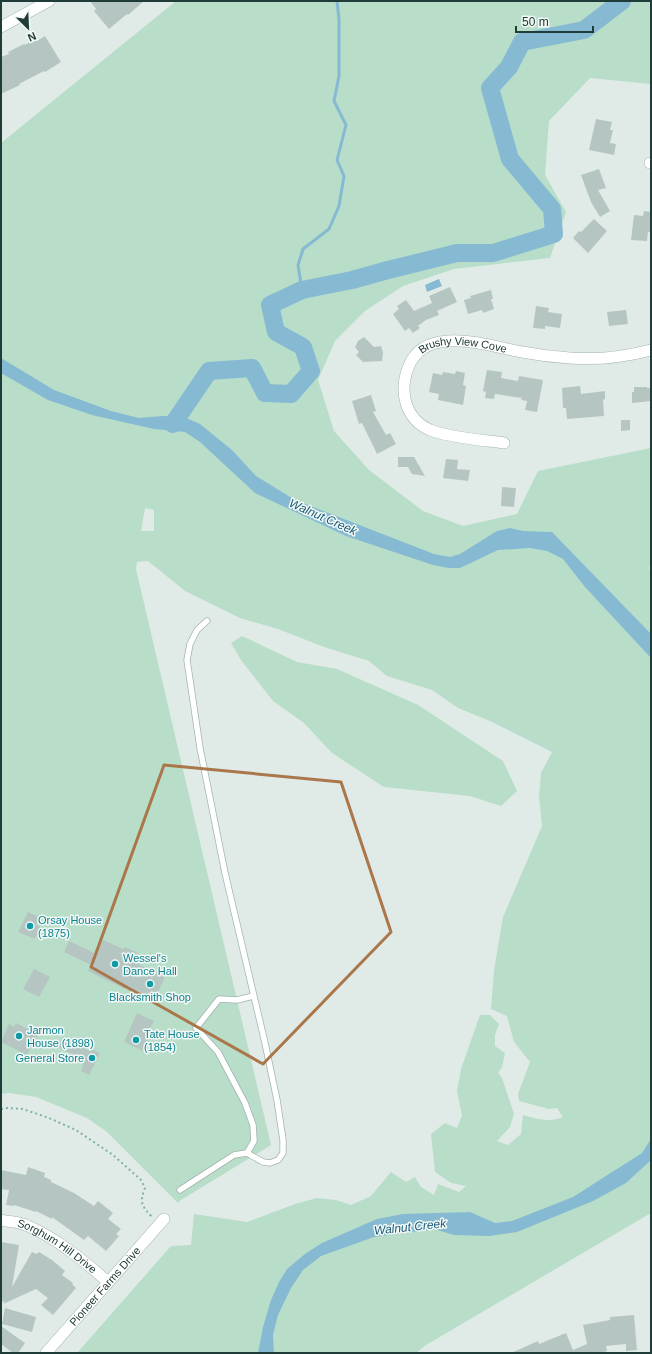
<svg xmlns="http://www.w3.org/2000/svg" width="652" height="1354" font-family="Helvetica,sans-serif">
<style>
.green{fill:#b8ddc9;fill-rule:evenodd}
.water{fill:#86bad2}
.lines{fill:none;stroke-linecap:round;stroke-linejoin:round}
.stream{stroke:#86bad2;stroke-width:3}
.river{stroke:#86bad2;stroke-width:18}
.building{fill:#b5c6c2}
.lane-casing{stroke:#a3b3b0;stroke-width:7}
.street-casing{stroke:#a3b3b0;stroke-width:12}
.path{stroke:#80b0a9;stroke-width:2;stroke-dasharray:2 3;stroke-linecap:butt}
.lane{stroke:#fff;stroke-width:5.5}
.street{stroke:#fff;stroke-width:11}
.marked{fill:none;stroke:#aa774b;stroke-width:3;stroke-linejoin:round}
.culture-dot{fill:#0f9aa8;stroke:#f1f8f5;stroke-width:1.5}
.labels{text-anchor:middle;dominant-baseline:central;stroke-width:3;stroke-linejoin:round;paint-order:stroke}
.street-label{font-size:11px;fill:#203c39;stroke:#f1f8f5}
.culture-label{font-size:11px;fill:#0d838f;stroke:#f1f8f5;text-anchor:start}
.water-label{font-size:12px;font-style:italic;fill:#195979;stroke:#f1f8f5}
</style>
<rect width="100%" height="100%" fill="#e0ebe8"/>
<path class="green" d="M176,1h475v83l-61,-6 -41,43 -4,54 21,37 -16,46 -96,11 -51,17 -38,25 -30,30 -17,39 16,51 35,39 54,41 40,15 54,-12 21,-43 113,-23v115l-2,5 2,6v639l-225,132 -10,8h-339l94,-107 20,-1 3,-31 53,8 48,-18 22,-6 19,2 15,5 20,-9 20,-24 15,10 9,-5 6,10 13,8 4,-11 21,8 7,-6 -15,-3 -16,-11 -4,-38 14,-11 12,5 5,-12 -5,-25 4,-22 19,-54h10l9,9 -4,11v11l10,7 -3,14 -4,6 4,5 12,36 -4,13 -13,14 11,4 13,-11 2,-19c14,4 26,8 40,2l-6,-9 -8,1 -30,-8 -1,-7 12,-32 -16,-20 -7,-26 -16,-7 3,-39 9,-53 39,-91 -3,-29 2,-24 11,-21 -62,-31 -32,-13 -26,-18 -45,-14 -18,-15 -45,-14 -46,-18 -38,-11 -55,-27 -37,-30 -11,1 -1,7 135,576 -90,55 -3,3 -71,-71 -20,-14 -51,-21 -27,-4 -8,1v-951zM145,508l9,2v21h-13z
M242,636l55,26 40,7 81,36 85,56 14,30 -16,15 -31,-10 -86,-9 -52,-34 -28,-30 -31,-22 -32,-41 -10,-17z"/>
<path class="water" d="M439,279l3,7 -15,6 -2,-7z
M1,358l53,32 57,21 28,7 23,-2 22,1 16,7 32,26 24,26 39,24 139,54 16,3 10,-3 37,-23 13,-3 13,3 29,1 99,102v24l-66,-71 -22,-28 -16,-8 -17,-3 -32,2 -38,18h-11l-16,-3 -87,-29 -91,-43 -55,-51 -15,-10 -31,-3 -62,-14 -44,-15 -47,-27z
M651,1139v21l-25,23 -33,18 -76,31 -28,4 -35,-1 -20,-6 -60,8 -53,19 -18,14 -12,18 -13,27 -5,20 1,18h-16l5,-26 8,-27 8,-18 8,-13 18,-15 17,-11 55,-24 26,-5 67,-2 25,11 17,-2 61,-24 69,-44z"/>
<g class="lines">
<path class="stream" d="M302,290l-4,-25 5,-16 26,-20 10,-23 5,-30 -7,-16 9,-35 -12,-24 5,-25v-57l-2,-18"/>
<path class="river" d="M173,424l36,-53 43,-3 13,25 26,1 20,-23 -8,-24 -27,-15 -6,-27 32,-15 50,-10 36,-10 69,-17h36l61,-19 -2,-25 -42,-50 -20,-71 19,-21 13,-25 62,-12 38,-29"/>
</g>
<path class="building" d="M90,1h54l-16,14 -1,-1 -18,15 -15,-18 2,-2z
M45,36l16,26 -16,10 -1,-1 -25,13 1,1 -19,9v-37l8,-3 -1,-2 16,-8 1,1 10,-6 2,2z
M596,119l16,3 -2,8h3l-3,13 6,1 -2,11 -25,-5z
M599,169l7,19 -8,2 12,21 -10,6 -9,-15 -10,-27z
M644,211l7,1v20h-3l-1,9 -16,-1 3,-25 9,1z
M594,219l13,12 -19,22 -15,-15 6,-7 2,1z
M450,287l7,15 -20,9 2,4 -13,5 -8,6 2,2 -7,5 -4,-5 -4,3 -12,-17 6,-5 -2,-3 9,-6 8,11 18,-8 -3,-7z
M491,290l2,9h-2l3,10 -11,4 -1,-3 -14,4 -4,-14 7,-2 -1,-2z
M536,306l13,2 -1,4 14,2 -2,14 -15,-2v3l-12,-1z
M626,310l2,14 -19,2 -2,-14z
M364,337l10,10 7,-1 2,7 -1,8 -19,1 -7,-7 3,-3 -4,-5 3,-6z
M487,370l15,2 -1,6 17,3 1,-5 24,4 -6,32 -12,-2 2,-9 -6,-1 1,-2 -27,-4 -1,5 -9,-1 1,-6 -3,-1z
M456,371l9,2 -2,12 3,1 -3,19 -25,-5 1,-6 -10,-2 4,-19 9,2 1,-3 12,2z
M580,386l1,8 24,-3v8l-2,1 1,16 -37,3 -1,-11h-3l-1,-20z
M634,387h13v1h4v13l-19,2v-11h2z
M371,395l5,16 -3,1 13,23 4,-2 6,11 -19,10 -15,-31 -3,1 -7,-23z
M621,420h9v10l-9,1z
M398,457h16l11,19 -13,-2 -4,-7h-10z
M446,459l12,1 -1,9 13,1 -2,11 -25,-3z
M502,487l14,1 -2,19 -13,-1z
M28,912l11,5 -3,8 5,2 -6,12 -17,-7z
M103,940l20,9 2,-2 13,6 -4,9 31,15 -11,24 -28,-14 -1,2 -37,-18 3,-6 -27,-13 5,-11 27,13z
M34,969l16,8 -11,20 -16,-8z
M137,1013l17,8 -9,16 4,2 -6,12 -19,-9z
M16,1023l22,11 -11,21 -26,-13 8,-18 5,3z
M63,1037l28,14v-2l9,4 -11,22 -8,-4 4,-11 -27,-13z
M28,1167l17,6 -1,4 7,3v2l23,11 20,13 4,-5 15,12 -5,6 13,10 -5,5 3,2 -13,15 -18,-15 -4,4 -32,-23v2l-16,-8v1l-22,-7v1l-8,-1 3,-15 -8,-1v-19l25,5z
M1,1242l18,3 -7,42 20,-35 4,2 3,-2 13,8 13,11 -3,4 11,8 -1,1 4,4 -23,27 -12,-10 7,-7 -12,-9 -33,15 2,-3 -4,1z
M5,1308l31,9 -4,15 -30,-8z
M634,1315l3,35 -11,1v-7l-20,2 1,5 -7,2h-89l27,-12 1,3 27,-11 7,17 14,-6 -4,-19 27,-5v-3z
M1,1326l24,17 -7,10h-5l-12,-9z"/>
<g class="lines">
<defs>
<path id="lane" d="M247,1153l7,-12 -1,-16 -8,-22 -27,-51 -22,-24 23,-29 18,1 16,-4
M180,1190l54,-35 13,-2 16,9 7,1 8,-3 5,-7v-13l-6,-40 -12,-57 -40,-170 -25,-125 -13,-88 3,-16 7,-14 10,-9"/>
<g id="street">
<path d="M1,27l48,-26"/>
<path d="M650,163h1"/>
<path id="s1" d="M504,443c-22,-3 -53,-5 -74,-13 -25,-11 -31,-38 -22,-62 16,-45 80,-22 114,-16 16,3 32,5 48,6 27,2 54,-1 81,-8"/>
<path id="s2" d="M1,1220c9,2 19,2 27,6 30,13 56,35 80,56"/>
<path id="s3" d="M46,1353l118,-134"/>
</g>
</defs>
<use href="#lane" class="lane-casing"/>
<use href="#street" class="street-casing"/>
<path class="path" d="M1,1109l6,-1 16,1 26,9 27,12 37,25 28,25 4,8c-6,15 -3,18 7,29"/>
<use href="#lane" class="lane"/>
<use href="#street" class="street"/>
</g>
<path class="marked" d="M164,765l177,17 50,150 -128,132 -172,-97z"/>
<g class="culture-dot">
<circle cx="30" cy="926" r="4"/>
<circle cx="115" cy="964" r="4"/>
<circle cx="150" cy="984" r="4"/>
<circle cx="19" cy="1036" r="4"/>
<circle cx="136" cy="1040" r="4"/>
<circle cx="92" cy="1058" r="4"/>
</g>
<g class="labels">
<g class="street-label">
<text stroke="none"><textPath href="#s1" startOffset="214">Brushy View Cove</textPath></text>
<text stroke="none"><textPath href="#s2" startOffset="63">Sorghum Hill Drive</textPath></text>
<text stroke="none"><textPath href="#s3" startOffset="89">Pioneer Farms Drive</textPath></text>
</g>
<g class="culture-label">
<text x="38" y="920">Orsay House<tspan x="38" dy="13">(1875)</tspan></text>
<text x="123" y="958">Wessel's<tspan x="123" dy="13">Dance Hall</tspan></text>
<text x="150" y="997" text-anchor="middle">Blacksmith Shop</text>
<text x="27" y="1030">Jarmon<tspan x="27" dy="13">House (1898)</tspan></text>
<text x="144" y="1034">Tate House<tspan x="144" dy="13">(1854)</tspan></text>
<text x="84" y="1058" text-anchor="end">General Store</text>
</g>
<g class="water-label">
<text transform="translate(323 517) rotate(24)">Walnut Creek</text>
<text transform="translate(410 1227) rotate(-6)">Walnut Creek</text>
</g>
</g>
<rect width="652" height="1354" fill="none" stroke="#203c39" stroke-width="4"/>
<g transform="translate(28 28) rotate(156)" stroke="#f1f8f5" stroke-width="3" paint-order="stroke">
<path d="M0-3L7 15L0 10L-7 15Z" fill="#203c39"/>
<text y="-6" font-size="11" font-weight="bold" text-anchor="middle" fill="#203c39">N</text>
</g>
<path d="M516 26v6h77v-6" fill="none" stroke="#203c39" stroke-width="2"/>
<text x="522" y="26" font-size="12" fill="#203c39" stroke="#f1f8f5" stroke-width="3" paint-order="stroke">50 m</text>
</svg>
